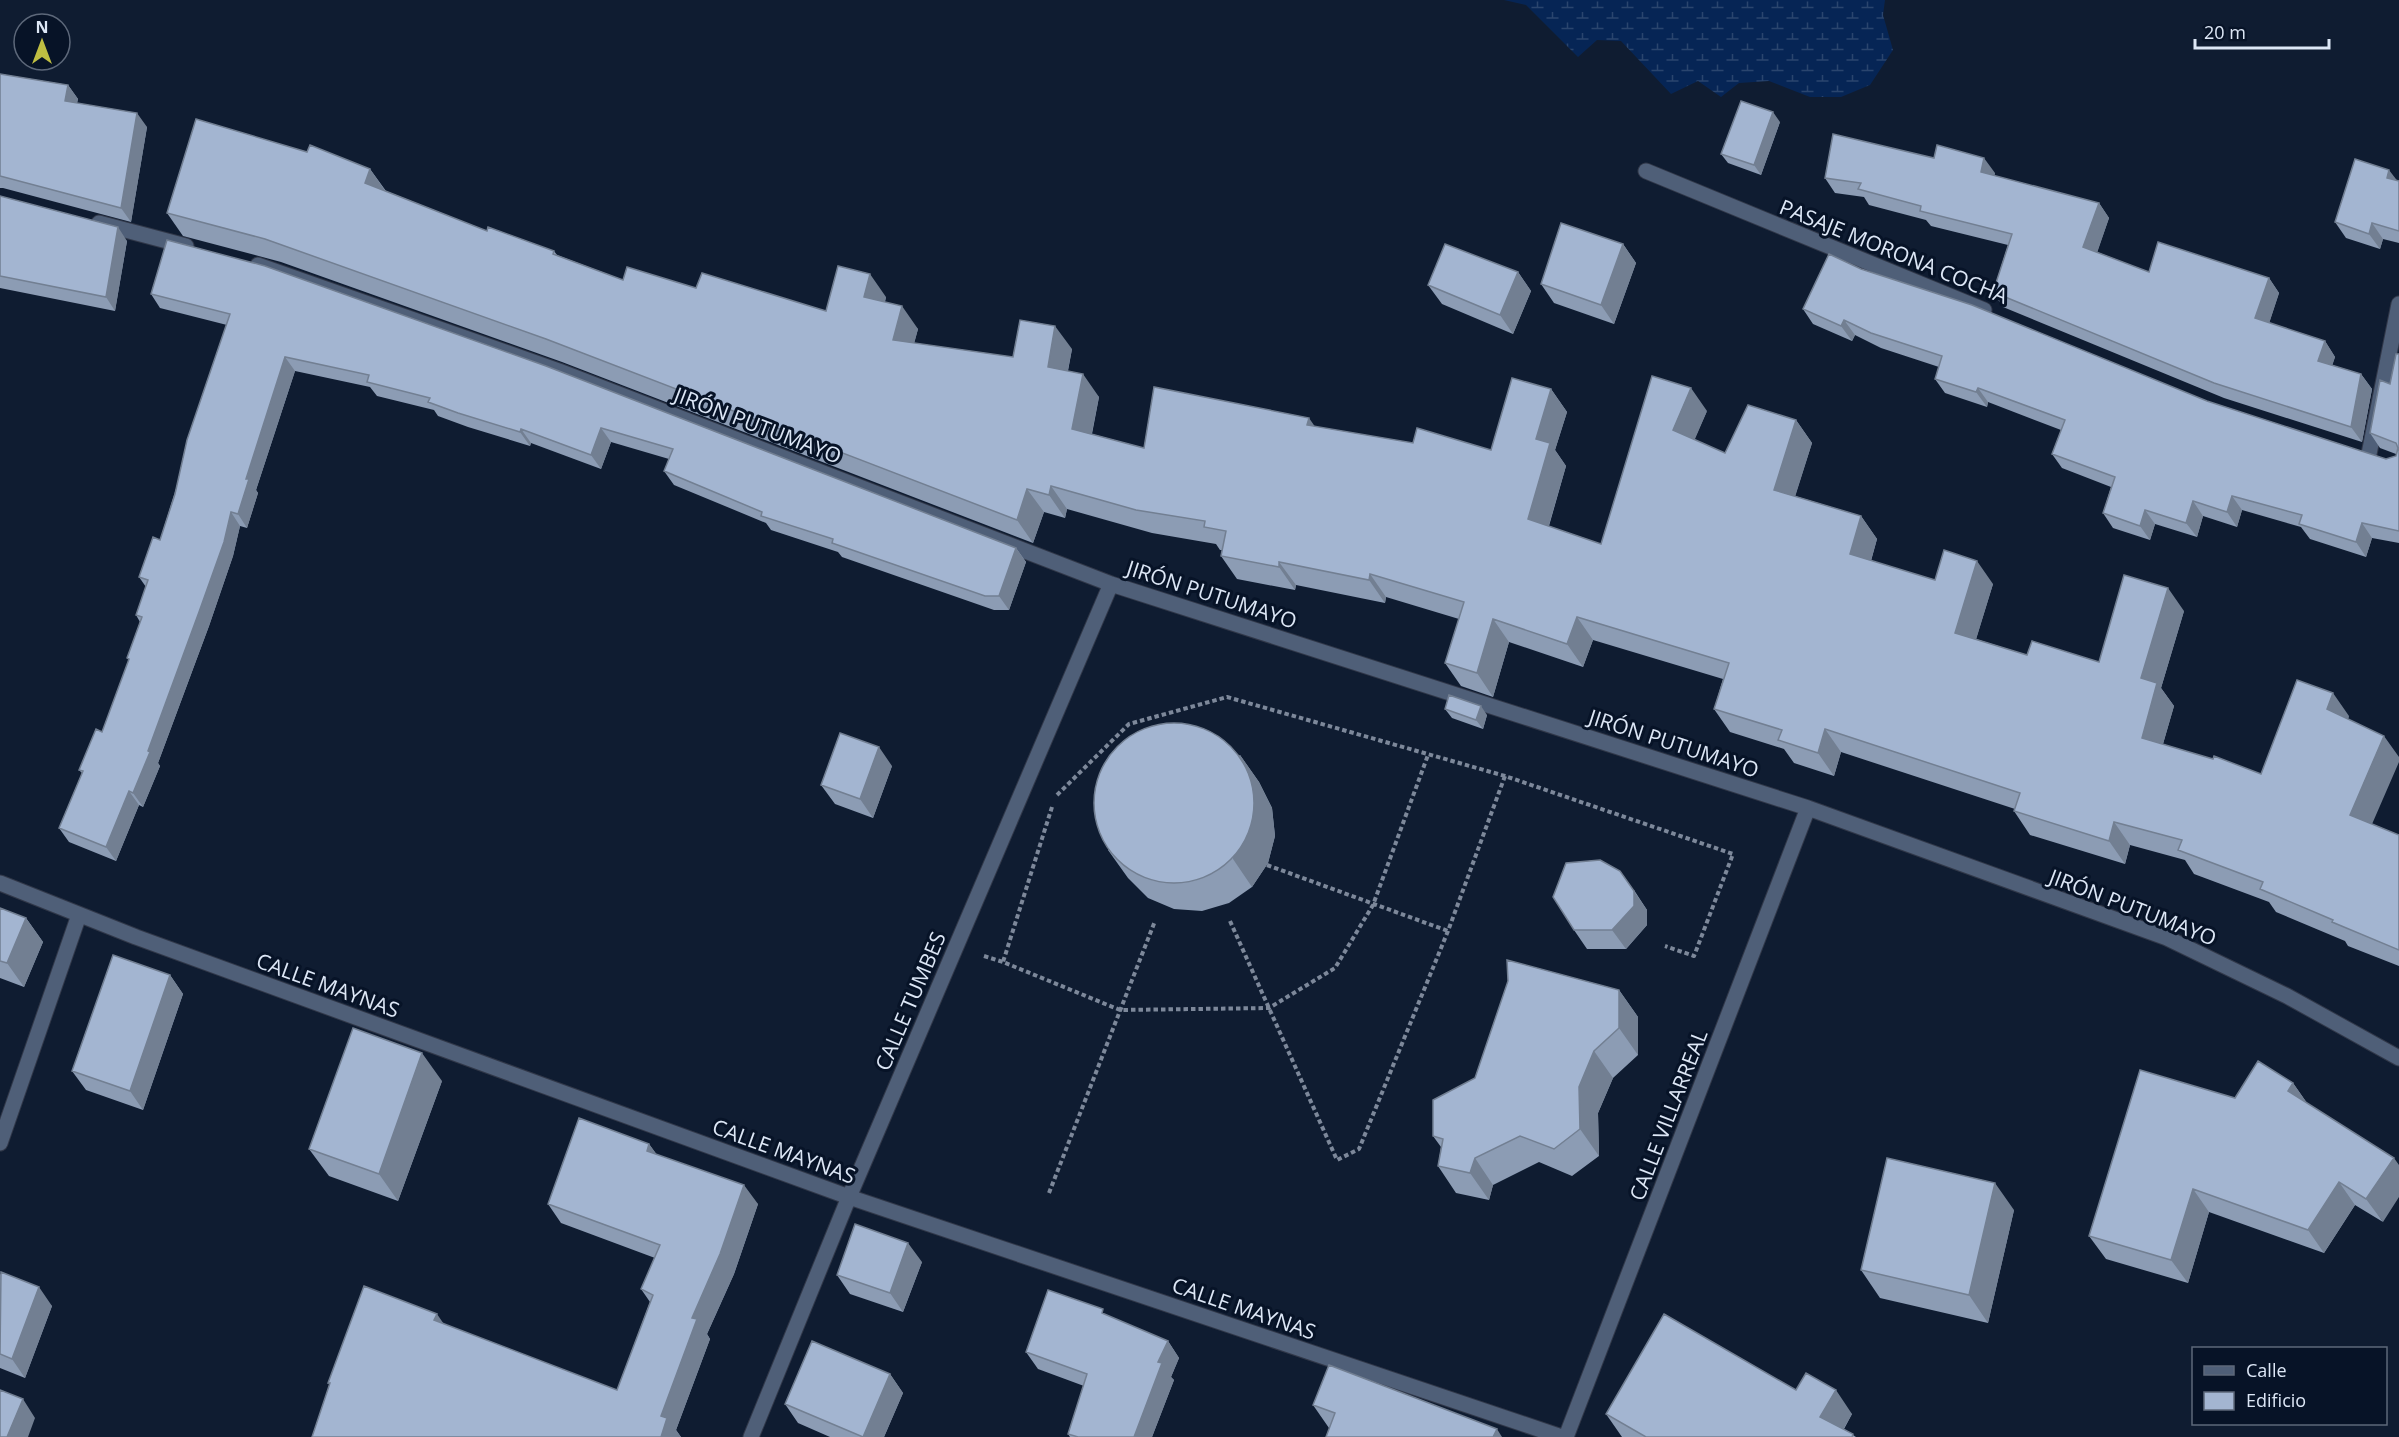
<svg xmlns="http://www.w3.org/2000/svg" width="2399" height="1437" font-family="'Open Sans',sans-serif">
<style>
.wetland{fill:url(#wetland-marsh)}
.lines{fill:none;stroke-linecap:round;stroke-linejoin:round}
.minor-casing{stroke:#313849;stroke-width:17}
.path{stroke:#7d889a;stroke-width:4;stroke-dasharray:4.5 3;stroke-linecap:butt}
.minor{stroke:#4f5f78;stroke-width:15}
.wall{fill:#8c9cb4}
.shaded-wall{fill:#727f92}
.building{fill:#a3b5d1;stroke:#727f92;stroke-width:1.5}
.labels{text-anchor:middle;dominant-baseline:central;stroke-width:6;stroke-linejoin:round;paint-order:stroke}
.street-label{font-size:21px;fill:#dde7f6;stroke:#071327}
</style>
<defs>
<pattern id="wetland-marsh" width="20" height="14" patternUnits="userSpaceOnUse" patternTransform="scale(1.5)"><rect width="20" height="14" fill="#062555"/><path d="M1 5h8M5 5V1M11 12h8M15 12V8" fill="none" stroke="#2a456e"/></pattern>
</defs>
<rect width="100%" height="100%" fill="#0f1c31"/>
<path class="wetland" d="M1504,0h381l-2,15 10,35 -23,35 -29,12h-31l-41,-16 -30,2 -18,14 -23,-16 -27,13 -50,-53 -24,-1 -19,17 -52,-52z"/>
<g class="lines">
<defs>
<path id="minor" d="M1646,171l338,139
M99,223l87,23
M258,265l301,106 552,213 697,224 359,130 120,58 112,62
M2369,454l30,-150
M0,883l136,54 713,260 713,240
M0,1143l79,-228
M751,1437l98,-240 262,-613
M1566,1437l242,-629"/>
</defs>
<use href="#minor" class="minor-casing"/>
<path class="path" d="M1057,795l72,-71 98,-27 278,79 228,78 -39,102 -29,-10
M1052,807l-49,155 117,48 149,-2 66,-40 38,-63 55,-150
M1267,865l181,66
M1230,921l107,239 22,-11 89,-218 57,-155
M984,956l19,6
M1049,1193l106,-272"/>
<use href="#minor" class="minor"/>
</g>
<path class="wall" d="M0,74l68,11 10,14 -1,4 70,24 -16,95 -128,-34h-3z
M1780,122l-19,53 -33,-12 -7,-9z
M307,152l63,17 16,22 101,40 67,20 3,4 66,25 73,8 130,23 60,-14 -1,5 33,27 -4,14 99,14 59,-8 -4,22 31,26 -7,37 52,14 171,-21 98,16 78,7 60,-61 16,23 -12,38 11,16 -17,60 52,18 106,-133 -13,29 31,13 71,-33 16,23 -17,53 66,20 16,23 -6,22 64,19 58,4 -17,55 51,16 72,7 85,-51 -23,77 13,18 -11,38 98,30 88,-58 -1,3 24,105 27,11v131l-51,-20 -3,-5 -69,-29 -7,-10 -75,-28 -9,-14 -55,-15 -5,19 -95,-29 -16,-24 1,-2 -174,-57 -7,24 -40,-13 -10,-14 -54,-17 -16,-23 9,-30 -130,-39 -10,27 -74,-25 -16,55 -32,-11 -16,-23 14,-44 -73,-22 -1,6 -89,-18 -1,5 -58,-11 -16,-23 1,-6h-2l-4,-6 -64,-11 -85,-24 -2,9 -21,-6 -11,31 -471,-181 -281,-100 -98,-26 -16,-23z
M1995,173l-1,3 105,27 10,15 -12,34 52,20 120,6 10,15 -10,30 56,18 10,16 -3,8 29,9 11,15 -10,53 -138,-44 -221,-91 -10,-15 15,-47 -77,-19 -5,-6 -57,-15 -5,-8 -29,-4 -10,-15z
M2397,180l2,1v62l-16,-4 -3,10 -34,-11 -11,-16z
M0,196l127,45 -12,70 -115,-23z
M167,240l849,308 10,14 -17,48h-15l-152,-53 -4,-5 -67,-22 -5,-7 -92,-38 -10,-14 5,-12 -58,-17 -10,27 -70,-26 -1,3 -62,-19 -30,-11 -4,-6 -57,-14 -7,-9 -75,-16 -39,119 2,3 -11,35 -7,-2 -7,30 -24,70 -51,137 2,3 -17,41 -4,-2 -23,56 -47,-19 -10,-14 23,-55 -3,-3 23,-38 27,-72 -2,-2 13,-36 -4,-7 10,-28 -7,-10 21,-37 67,-215 -67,-17 -9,-14z
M1623,244l13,19 -22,61 -60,-21 -13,-19z
M1861,269l346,132 179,58 10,-3v-2l-16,-6 -10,-15 20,-49 9,-30v189l-27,-5 -6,19 -56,-18 -9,-12 -59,-17 -5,17 -34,-11 -6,21 -42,-13 -5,16 -37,-12 -10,-15 8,-26 -49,-19 -10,-14 9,-24 -73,-28 -1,5 -42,-14 -10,-14 4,-12 -58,-19 -26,-13 -3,6 -39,-17 -10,-15z
M1518,272l13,19 -18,43 -71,-30 -14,-19z
M1445,709l42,6 -4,14 -31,-11z
M1240,755l19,27 13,26 3,28 -7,27 -16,24 -23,16 -27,8 -28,-2 -26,-11 -20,-20 -20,-28z
M892,766l-19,52 -38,-14 -14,-19z
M1634,890l13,20v15l-21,24h-39l-13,-19z
M0,908l26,10 17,24 -19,45 -24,-9z
M170,975l13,19 -40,116 -57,-20 -14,-19z
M1619,990l19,27v38l-25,23 -15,35 1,43 -27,20 -33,-14 -46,23 -4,15 -33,-7 -18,-27 3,-19 -8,-11 42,-58z
M442,1081l-44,120 -69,-25 -20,-27z
M2293,1083l14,20 76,119 -28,-17 -31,48 -115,-41 -21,71 -82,-24 -17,-23 146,-138z
M649,1144l8,11 101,49 -24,70 -27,60 3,5 -34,91 5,7h-369l18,-52 -2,-2 116,-59 173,66 33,-88 -9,-13 14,-31 -94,-35 -13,-19z
M2014,1210l-26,113 -108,-25 -19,-28z
M922,1262l-19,50 -53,-18 -13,-19z
M0,1274l52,32 -27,72 -25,-10z
M1108,1316l60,25 11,17 -8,19 3,3 -22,57h-82l-2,-3 16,-48 -46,-17 -12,-17z
M890,1374l13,19 -19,44h-54l-32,-14 -13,-19z
M1796,1390l56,24 -8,15 12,8h-234l-16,-23z
M1313,1405l189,32 -173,-9z"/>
<path class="shaded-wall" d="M68,85l10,14 -4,16 -9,-14z
M1773,112l7,10 -19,53 -7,-10z
M137,113l10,14 -16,95 -10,-14z
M1984,158l11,15 -4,15 -10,-16z
M370,169l16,23 -21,-9z
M2389,170l10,13 -12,-5z
M2099,203l10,15 -15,44 -11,-15z
M2372,223l11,16 -3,10 -11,-15z
M118,227l9,14 -12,70 -9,-14z
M1623,244l13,19 -22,61 -13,-19z
M1518,272l13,19 -18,43 -13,-19z
M870,274l16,23 -6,23 -16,-23z
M2269,278l10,15 -13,40 -11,-15z
M902,306l16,23 -9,34 -16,-23z
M1844,320l11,15 -3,6 -11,-15z
M1055,326l17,23 -8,41 -16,-23z
M2325,341l10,16 -6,19 -11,-15z
M285,357l10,14 -39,119 2,3 -11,35 -9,-14 8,-35z
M1083,374l16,23 -11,55 -16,-23z
M2361,374l11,15 -10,53 -11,-15z
M1691,388l16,23 -18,42 -16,-23z
M1978,388l10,14 -1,5 -11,-15z
M1551,389l16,23 -12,38 11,16 -22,76 -16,-23 8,-80z
M1309,418l16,23 -18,-16z
M1796,420l16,23 -22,70 -16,-23z
M601,428l10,14 -10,27 -10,-14z
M521,429l10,14 -1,3 -10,-14z
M1051,486l16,23 -2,9 -16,-23z
M1027,489l17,23 -11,31 -16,-23z
M2232,496l10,14 -5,17 -10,-15z
M2193,501l10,15 -6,21 -11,-14z
M2145,510l10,14 -5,16 -10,-14z
M231,512l9,14 -7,30 -24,70 -51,137 2,3 -17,41 -10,-14z
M1861,516l16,23 -11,39 -16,-24z
M2362,523l10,15 -6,19 -10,-15z
M1016,548l10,14 -17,48 -10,-14z
M1977,561l16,23 -22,72 -16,-23z
M1279,562l17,23 -1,5 -16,-23z
M1370,574l16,23 -1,6 -16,-23z
M2168,588l16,23 -23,77 13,18 -16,55 -16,-23 -1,-60z
M1577,617l16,23 -10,27 -16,-23z
M1493,619l16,23 -16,55 -16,-24z
M2333,693l16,23 -6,17 -16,-24z
M1481,706l6,9 -4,14 -7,-9z
M1825,729l16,23 -7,24 -16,-23z
M2384,736l15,21v5l-33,76 -16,-23z
M879,747l13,19 -19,52 -13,-19z
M1240,755l19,27 13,26 3,28 -7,27 -16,24 -19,-28z
M129,791l10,14 -23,56 -10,-14z
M2114,822l16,23 -5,19 -16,-23z
M1620,871l27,39v15l-21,24 -14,-19z
M26,918l17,24 -19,45 -17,-24z
M170,975l13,19 -40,116 -13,-19z
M1619,990l19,27v38l-19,-27z
M1594,1051l19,27 -15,35 1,43 -19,-27 -1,-42z
M422,1053l20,28 -44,120 -19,-27z
M2293,1083l16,23 -21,-15z
M649,1144l14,19 -16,-12z
M1475,1158l18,27 -4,15 -19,-27z
M2394,1158l5,7v32l-16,25 -17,-23z
M2339,1182l16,23 -31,48 -16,-23z
M1995,1183l19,27 -26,113 -19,-28z
M744,1185l14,19 -24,70 -27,60 3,5 -34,91 5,7h-20v-21l31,-98z
M2193,1189l16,23 -21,71 -17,-23z
M908,1243l14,19 -19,50 -13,-19z
M39,1287l13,19 -27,72 -13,-19z
M437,1314l13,19 -16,-13z
M1168,1341l11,17 -8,19 3,3 -22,57h-18l24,-75z
M890,1374l13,19 -19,44h-21z
M1836,1390l16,24 -13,23 -19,-20z
M23,1399l12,19 -7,19h-21z
M1497,1429l5,8h-9z"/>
<path class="building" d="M0,74l68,11 -3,16 72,12 -16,95 -121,-32z
M1741,101l32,11 -19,53 -33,-11z
M196,119l111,33 3,-7 60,24 -5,14 122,48 1,-4 66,24 -1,3 70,26 4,-13 69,21 6,-15 124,38 12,-45 32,8 -6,23 38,9 -9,34 120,17 7,-37 35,6 -7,41 35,7 -11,55 72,19 10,-61 155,31 -2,7 106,18 4,-15 74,22 21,-72 39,11 -15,50 14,4 -22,76 73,25 51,-168 39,12 -18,42 52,23 23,-48 48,15 -22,70 87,26 -11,38 85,26 9,-30 33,11 -22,72 72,22 5,-14 67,21 25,-87 44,13 -27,90 16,5 -15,55 71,21 1,-3 47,18 36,-94 36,13 -6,16 57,27 -34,79 49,20v115l-67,-28 1,-2 -73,-31 3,-7 -85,-32 4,-10 -68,-18 -5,19 -95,-30 6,-18 -195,-64 -7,24 -40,-13 4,-10 -68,-21 15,-46 -152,-46 -10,27 -74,-25 -16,54 -32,-10 19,-61 -94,-28 -1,6 -90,-18v5l-58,-11 5,-25 -22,-4 1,-6 -69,-11 -85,-24 -2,9 -22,-6 -10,31 -471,-181 -281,-100 -98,-26z
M1833,134l101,24 3,-13 47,13 -3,14 118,31 -16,44 66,25 9,-30 111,36 -14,40 70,23 -7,20 43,13 -10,53 -137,-44 -221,-91 19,-58 -92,-23 1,-5 -63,-17 3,-6 -36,-5z
M2355,159l34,11 -2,8 12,3v50l-27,-8 -3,11 -34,-12z
M0,196l118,31 -12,70 -106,-21z
M1561,223l62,21 -22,61 -60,-21z
M167,240l98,26 281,100 470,182 -17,48h-14l-153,-53 1,-4 -72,-23 1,-4 -98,-41 9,-22 -72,-21 -10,27 -70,-26 -1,3 -62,-19 -30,-11 2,-4 -63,-16 2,-7 -84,-18 -39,122h3l-11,35 -7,-2 -7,30 -25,70 -51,139 2,1 -17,41 -4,-2 -23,56 -47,-19 24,-57 -4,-1 17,-41 6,3 27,-73 -2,-1 15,-41 -6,-2 12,-35 -9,-3 14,-40 7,3 15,-46 12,-54 43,-126 -79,-20z
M1445,244l73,28 -18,43 -72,-30z
M1829,254l32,15 111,36 235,96 179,58 10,-3 2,-8 -2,-5 -26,-10 10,-53 10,4 6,-30h3v177l-37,-8 -6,19 -57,-18 3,-9 -70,-19 -5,16 -34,-11 -7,22 -41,-13 -5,16 -37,-13 12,-36 -63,-23 13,-34 -87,-32 -2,4 -41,-13 7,-23 -71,-23 -27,-13 -3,6 -38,-17z
M1449,695l32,11 -5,14 -31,-11z
M1094 803a80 80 0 1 1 160 0a80 80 0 1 1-160 0Z
M840,733l39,14 -19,52 -39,-14z
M1600,860l20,11 14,20v15l-22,24h-38l-21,-33 13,-34z
M0,908l26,10 -19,45 -7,-2z
M113,955l57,20 -40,116 -58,-20z
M1507,960l112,30v38l-25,23 -15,36 1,42 -26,20 -34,-13 -45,22 -5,15 -32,-7 5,-27 -10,-3v-36l42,-22 33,-97z
M353,1028l69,25 -43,121 -70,-25z
M2258,1061l35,22 -5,8 106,67 -28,41 -27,-17 -31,48 -115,-41 -22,71 -82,-24 51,-166 95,28z
M579,1118l70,26 -2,7 97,34 -24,69 -28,64 5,1 -36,97 6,2 -6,19h-349l18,-54h-2l36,-97 73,28 -3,6 183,70 36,-95 -12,-6 19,-44 -112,-41z
M1887,1158l108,25 -26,112 -108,-25z
M855,1224l53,19 -18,50 -53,-18z
M1,1272l38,15 -27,72 -12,-5z
M1048,1290l55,19 -1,4 66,28 -10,21 4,1 -28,74h-56l-10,-3 19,-60 -61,-22z
M1664,1314l132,76 10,-17 30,17 -16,27 33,17 -1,3h-206l-40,-23z
M812,1341l78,33 -27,63 -78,-33z
M1329,1365l168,64 -4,8h-167l9,-24 -22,-8z
M0,1390l23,9 -16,38h-7z"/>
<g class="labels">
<g class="street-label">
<text transform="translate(1894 251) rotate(22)">PASAJE MORONA COCHA</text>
<text transform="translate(758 425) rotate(21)">JIRÓN PUTUMAYO</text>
<text transform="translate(1212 594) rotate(18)">JIRÓN PUTUMAYO</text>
<text transform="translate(1674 743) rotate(18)">JIRÓN PUTUMAYO</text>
<text transform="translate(2133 907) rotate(21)">JIRÓN PUTUMAYO</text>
<text transform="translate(328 985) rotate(20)">CALLE MAYNAS</text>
<text transform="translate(910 1001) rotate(-67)">CALLE TUMBES</text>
<text transform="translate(1668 1115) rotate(-69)">CALLE VILLARREAL</text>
<text transform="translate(784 1151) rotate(20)">CALLE MAYNAS</text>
<text transform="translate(1244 1308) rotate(19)">CALLE MAYNAS</text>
</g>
</g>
<rect x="2192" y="1347" width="195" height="78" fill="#071327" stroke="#5d687a" stroke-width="1.5"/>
<rect x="2204" y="1366" width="30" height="9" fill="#4f5f78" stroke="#5d687a" stroke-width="1.5"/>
<text x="2246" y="1377" font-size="18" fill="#dde7f6">Calle</text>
<rect x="2204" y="1392" width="30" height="18" fill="#a3b5d1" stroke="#5d687a" stroke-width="1.5"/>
<text x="2246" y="1407" font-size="18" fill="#dde7f6">Edificio</text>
<g transform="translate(42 42)"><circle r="28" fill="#071327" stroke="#5d687a" stroke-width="1.5"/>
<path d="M0-4.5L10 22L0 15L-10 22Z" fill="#bfbe42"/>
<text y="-9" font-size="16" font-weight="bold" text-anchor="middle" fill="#dde7f6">N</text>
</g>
<path d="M2195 39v9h134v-9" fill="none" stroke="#dde7f6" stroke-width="3"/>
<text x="2204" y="39" font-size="18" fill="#dde7f6" stroke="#071327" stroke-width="4.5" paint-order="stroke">20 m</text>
</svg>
